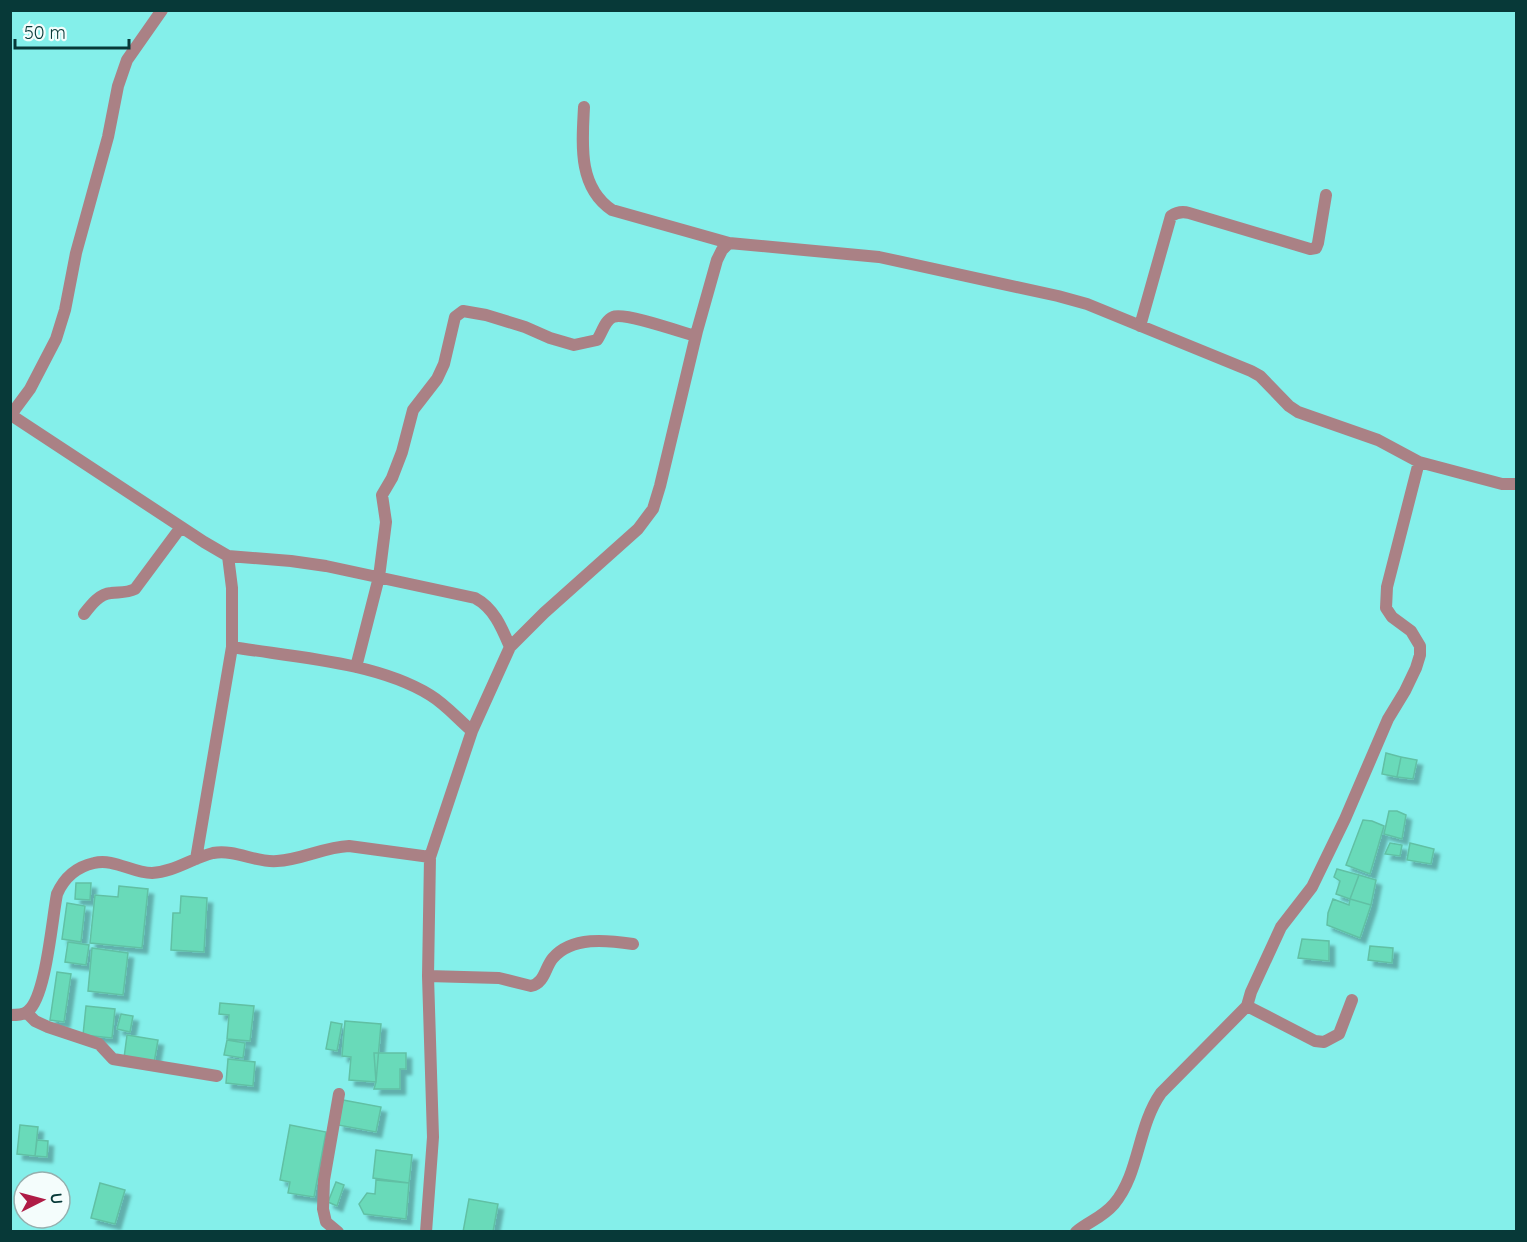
<svg xmlns="http://www.w3.org/2000/svg" width="1527" height="1242" font-family="Quicksand,sans-serif">
<style>
.building{fill:#69dab9;stroke:#61c0a4;stroke-width:1.5;filter:url(#shadow)}
.lines{fill:none;stroke-linecap:round;stroke-linejoin:round}
.minor{stroke:#aa8185;stroke-width:12}
</style>
<defs>
<filter id="shadow"><feDropShadow dx="5.5" dy="5.5" stdDeviation="1.5" flood-color="#0004"/></filter>
</defs>
<rect width="100%" height="100%" fill="#84efea"/>
<path class="building" d="M1386,753l15,4 -4,20 -15,-3z
M1401,757l16,3 -4,19 -16,-2z
M1389,811h8l9,4 -4,24 -18,-5z
M1363,820l9,1 12,5 -14,48 -24,-9z
M1390,843l12,2 -2,11 -15,-2z
M1410,843l24,6 -3,15 -24,-4z
M1337,869l22,6 -9,24 -14,-5 4,-13 -6,-4z
M1359,875l17,5 -5,25 -21,-6z
M76,883h15l-1,17 -15,-1z
M119,886l29,3 -6,59 -52,-5 5,-48 23,2z
M181,896l26,2 -3,54 -33,-2 2,-37h7z
M1333,899l16,6 1,-6 21,6 -11,33 -33,-13 1,-12z
M67,903l18,3 -4,36 -19,-3z
M1302,939l27,2v20l-31,-3z
M68,942l21,3 -3,20 -21,-3z
M1370,946l23,2 -1,15 -24,-3z
M92,948l36,5 -5,42 -35,-4z
M57,972l14,2 -7,48 -14,-2z
M220,1003l34,3 -4,35 -23,-2 2,-24 -10,-1z
M86,1006l29,3 -3,29 -29,-3z
M121,1014l12,2 -3,16 -13,-3z
M345,1021l36,3 -5,58 -27,-2 2,-23 -9,-1z
M331,1022l11,2 -5,27 -11,-2z
M127,1035l31,5 -4,23 -30,-5z
M227,1040l18,3 -2,15 -19,-3z
M374,1053h32v16h-6v20h-26l2,-7z
M228,1059l27,3 -2,24 -27,-3z
M343,1100l38,7 -5,25 -38,-7z
M20,1125l18,2 -3,29 -18,-2z
M290,1125l36,7 -12,65 -26,-4 2,-11 -10,-2z
M37,1140l11,1 -1,16 -12,-1z
M376,1150l36,5 -3,28 -36,-5z
M376,1180l33,3 -3,36 -42,-5 -5,-10 8,-11 8,1z
M336,1182l8,3 -7,21 -9,-4z
M100,1183l25,7 -10,34 -24,-6z
M469,1199l29,5 -5,28h-30z"/>
<g class="lines">
<path class="minor" d="M584,107c-2,38 -6,80 28,103l117,33
M1140,326l31,-110c6,-4 11,-5 18,-3l121,36 6,-1 2,-5 8,-48
M11,415l193,127 24,14 63,5 35,5 149,32c19,10 27,30 35,49
M10,416l20,-27 26,-50 9,-29 11,-57 32,-116 10,-51 9,-26 35,-50
M84,614c7,-9 15,-20 27,-21 9,-1 16,0 24,-4l46,-62
M232,647c61,10 145,15 198,48 15,9 28,24 42,36
M356,667l23,-90 7,-55 -4,-27 10,-17 10,-26 11,-42 24,-31 7,-15 11,-47 8,-6 23,4 39,12 25,11 24,7 23,-5c5,-7 8,-20 16,-23 11,-5 68,15 82,19
M196,859l36,-212v-59l-4,-32
M428,976l71,2 32,8c14,-3 14,-19 22,-28 19,-22 54,-18 80,-14
M1247,1006l68,35 9,1 15,-8 13,-34
M27,1013l8,8 13,6 51,17 14,15 104,17
M10,1015c6,0 14,0 18,-4 18,-14 24,-92 29,-117 7,-16 19,-27 37,-31 20,-5 38,10 58,10 22,-1 40,-15 61,-20 23,-4 42,10 64,8 24,-1 47,-14 72,-15l81,11
M338,1232l-12,-10 -3,-13 1,-29 15,-86
M426,1232l7,-95 -5,-161 2,-119 42,-126 38,-84 34,-34 94,-84 15,-20 7,-23 37,-155 20,-71 5,-10 7,-7 150,14 179,39 29,8 164,67 9,5 29,30 9,6 80,28 41,22 83,22h14
M1076,1232c13,-11 26,-14 38,-28 26,-31 23,-77 47,-111l86,-87 4,-14 30,-65 31,-40 33,-68 43,-100 17,-28 11,-23 4,-13v-9l-9,-15 -19,-14 -6,-9 1,-21 32,-125"/>
</g>
<rect width="1527" height="1242" fill="none" stroke="#073938" stroke-width="24"/>
<g transform="translate(42 1200) rotate(84)"><circle r="28" fill="#f4fdfc" stroke="#95afae" stroke-width="1.5"/>
<path d="M0-4.5L10 22L0 15L-10 22Z" fill="#af1c46"/>
<text y="-9" font-size="16" font-weight="bold" text-anchor="middle" fill="#073938">U</text>
</g>
<path d="M15 39v9h114v-9" fill="none" stroke="#073938" stroke-width="3"/>
<text x="24" y="39" font-size="18" fill="#073938" stroke="#f4fdfc" stroke-width="4.5" paint-order="stroke">50 m</text>
</svg>
